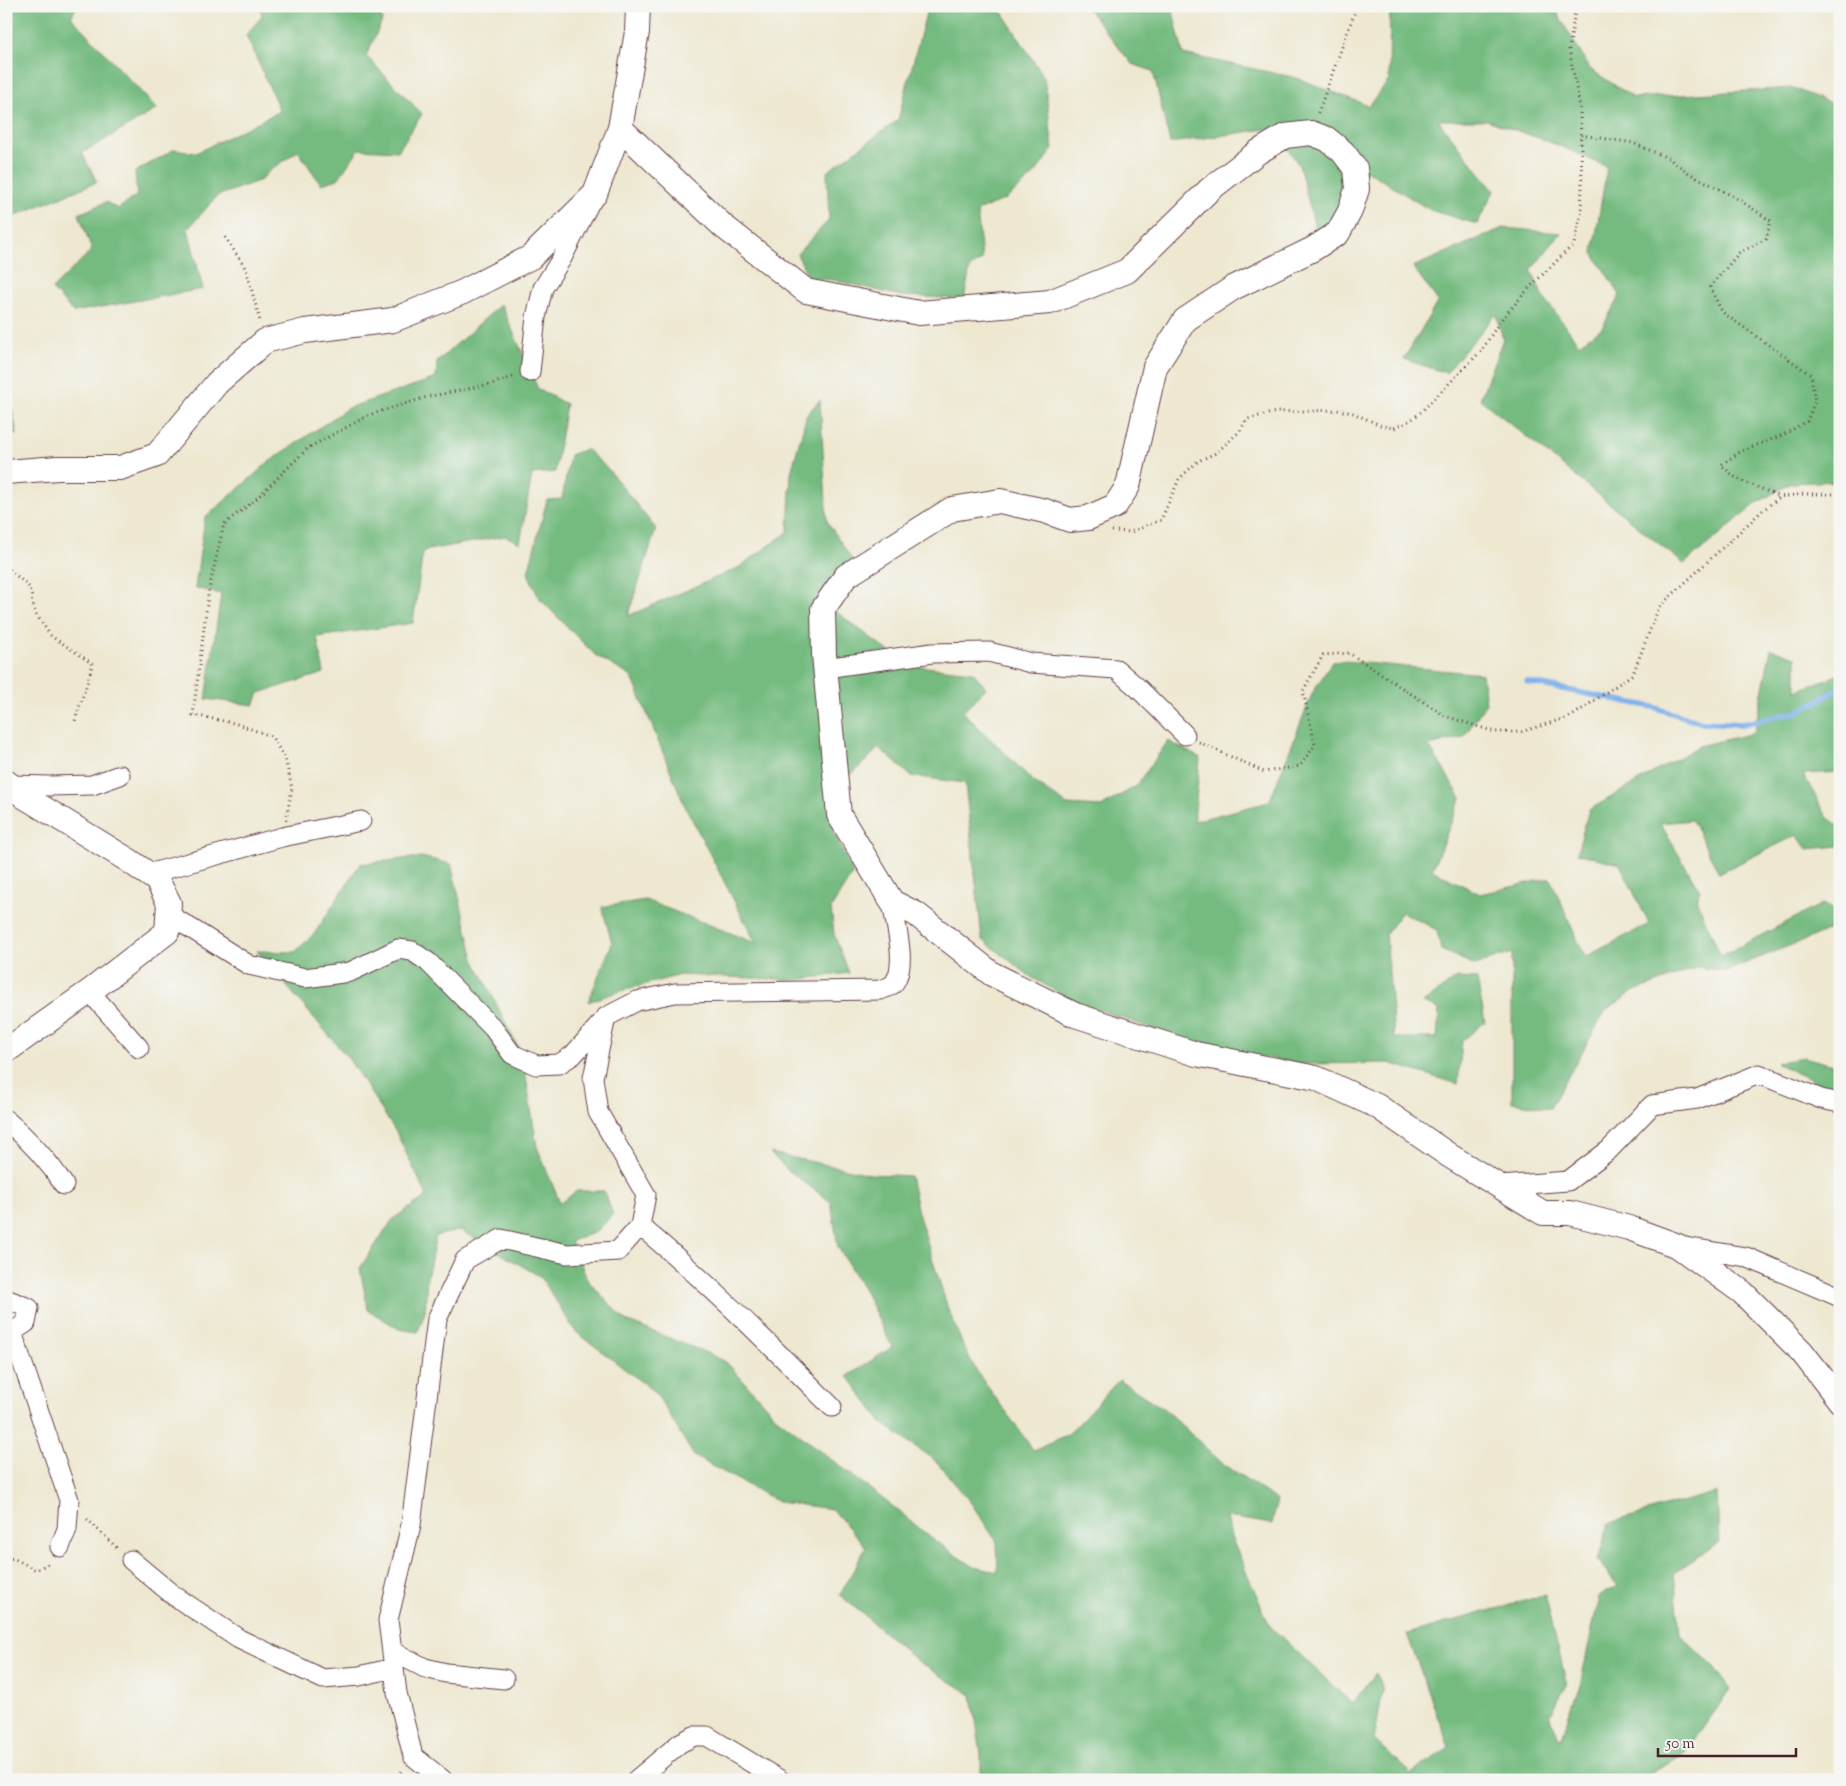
<svg xmlns="http://www.w3.org/2000/svg" width="1846" height="1786" font-family="'Sorts Mill Goudy',serif">
<style>
.forest{fill:#74bb80;stroke:#5f6d56}
.lines{fill:none;stroke-linecap:round;stroke-linejoin:round}
.stream{stroke:#81b2ec;stroke-width:5.5}
.minor-casing{stroke:#633d44;stroke-width:21}
.tertiary-casing{stroke:#633d44;stroke-width:26}
.path{stroke:#633d44;stroke-width:3;stroke-dasharray:1 4;stroke-linecap:butt}
.minor{stroke:#fff;stroke-width:19}
.tertiary{stroke:#fff;stroke-width:24}
</style>
<rect width="100%" height="100%" fill="#f6f6f2"/>
<filter id="ink" filterUnits="userSpaceOnUse"><feTurbulence type="fractalNoise" baseFrequency=".02" numOctaves="2"/><feDisplacementMap in="SourceGraphic" scale="10" xChannelSelector="R" yChannelSelector="G"/><feConvolveMatrix kernelMatrix="1 2 1 2 8 2 1 2 1" color-interpolation-filters="sRGB"/></filter>
<filter id="wash" filterUnits="userSpaceOnUse"><feTurbulence type="fractalNoise" baseFrequency=".0096" numOctaves="4" result="noise"/><feDisplacementMap in="SourceGraphic" scale="20" xChannelSelector="R" yChannelSelector="G"/><feGaussianBlur stdDeviation="1.12" result="paint"/><feColorMatrix in="noise" values="0 0 0 0 0 0 0 0 0 0 0 0 0 0 0 0 0 1.4 0 .05"/><feComposite in="paint" operator="in"/></filter>
<g filter="url(#wash)">
<rect width="100%" height="100%" fill="#eee8d1"/>
<path class="forest" d="M6,6h71l-6,11 86,92 -75,44 15,29 -83,34 -8,40z
M260,6h107l16,13 -17,37 56,58 -24,37 -39,-2 -21,30 -17,5 -23,-33 -29,20 -8,9 -44,16 -29,33 15,60 -130,23 -21,-23 40,-39 -13,-36 27,-12 12,7 19,-14 -2,-23 40,-23 21,4 84,-42 -34,-76 16,-19z
M928,6h70l46,71 9,72 -20,27 -27,23 -29,12 5,49 -12,8 -6,31 -63,-3 -67,-16 -25,-2 -12,-24 32,-34 -2,-48 71,-52z
M1089,6h93l-9,6 10,42 114,24 72,28 20,-26 1,-74h168l-2,5 34,58 44,29 159,-10 47,19v374l-49,2 -34,20 -73,61 -204,-165 23,-60 -7,-25 -50,59 -42,-14 34,-58 -25,-34 90,-39 58,5 -30,37 13,28 35,46 23,-16 18,-33 -27,-42 14,-86 -49,-22 -71,-25h-49l56,71 -17,33 -47,-14 -64,-40 -31,50 -19,11 -17,-66 -26,-37 -103,15 -17,-72 -21,-7 -44,-55z
M501,304l37,85 28,15 -11,68 -23,2 -12,69 -15,-7 -82,15 -10,72 -96,14 7,36 -65,20 -5,12 -48,-6 15,-105 -26,-6 10,-70 64,-56 79,-54 88,-30 1,-16z
M6,383l11,50 -11,3z
M820,400l7,121 26,40 -35,37 89,67 66,7 13,16 -23,24 70,69 34,24 34,2 35,-21 32,-45 32,17 -6,63 75,-19 44,-110 19,-30 12,-1 138,13 4,29 -22,34 -35,9 32,52 -29,72 48,24 70,-16 35,79 64,-33 -29,-60 -43,-11 12,-43 110,-64 55,-13 17,-84 25,8v34l41,-16 3,6v91l-37,2 24,43 13,10v19l-33,3 -10,-14 -78,38 -27,-53 -32,3 40,68 -3,10 24,55 101,-52 15,6 -5,19 -106,42 -28,-4 -65,25 -27,18 -56,98 -38,-6v-149l-37,12 -34,-15 -4,-20 -35,-18 -16,21 8,105h43l2,-29 -16,-6 33,-25 21,1 8,43 -23,19 -4,43 -69,-21 -89,1 -102,-19 -124,-44 -43,-24 -49,-38 -17,-156 -54,-7 -32,-28 -32,31 -15,50 21,44 -22,35 3,26 15,39 -55,7 -114,-5 -63,17 -29,10 24,-59 -10,-36 43,-7 111,43 -72,-139 -52,-127 -37,-22 -56,-57 -11,-25 19,-73 15,-1 8,-44 16,-6 22,20 48,60 -28,87 110,-48 50,-36 3,-59 16,-59z
M421,857l30,7 23,95 49,99 14,89 23,56 17,-12h27l9,24 -17,17 -25,9 17,40 38,40 81,32 20,10 48,53 121,93 35,29 43,29 24,5 -1,-30 -26,-39 -34,-41 -55,-39 -34,-47 44,-29 -27,-55 -27,-45 -7,-45 -46,-34 -15,-15 100,21 40,2 8,37 30,96 16,39 15,27 55,76 34,-17 51,-54 45,29 58,54 55,37 -5,24 -45,-7 4,20 39,89 82,78 24,-31 7,17 -9,50 37,34 38,-27 -42,-113 138,-39 22,90 -18,31 11,24 20,-55 19,-88 19,-11 -20,-25 11,-38 108,-31 2,50 -45,31 6,61 42,42 8,13 -46,64 -44,27h-659v-27l-9,-58 -53,-33 -79,-67 26,-48 -34,-38 -53,-7 -85,-46 -38,-63 -81,-62 -34,-54 -81,-47 -24,6 -9,42 -2,34 -7,20 -19,-3 -31,-19 -8,-42 33,-49 34,-23 -31,-64 -48,-74 -91,-107 38,1 20,-19 45,-69z
M1804,1057l36,10v26l-64,-30z"/>
<g class="lines">
<path class="stream" d="M1527,682l126,25 47,15 42,2 55,-12 43,-23"/>
</g>
</g>
<g filter="url(#ink)">
<g class="lines">
<defs>
<path id="minor" d="M530,372l6,-55 7,-29 19,-30 26,-52
M825,668l107,-15 57,-1 42,11 85,6 23,20 46,46
M11,785l38,1 43,-1 28,-10
M148,874l134,-37 79,-16
M168,914l81,51 56,13 45,-6 48,-23 14,2 16,11 65,66 19,26 24,11 23,-1 14,-9 31,-35
M90,992l49,56
M6,1120c22,19 42,40 58,65
M1500,1186l68,-5 41,-31 43,-45 45,-6 62,-25 62,25 19,4
M640,1226c68,56 130,119 192,181
M1679,1246l67,11 94,40
M6,1299l23,9 -3,15 -14,9 -6,1
M12,1332l57,168 -2,29 -7,18
M131,1560l42,35 66,44 84,40 36,-3 35,-8
M392,1651l33,17 21,5 58,6
M443,1780l-30,-24 -16,-63 -9,-73 23,-95 26,-206 28,-59 36,-21 66,15 51,-3 22,-25 6,-31 -48,-83 -5,-34 13,-61 31,-16 38,-8 205,-3c5,-2 11,-3 14,-7 14,-19 1,-59 -2,-81
M636,1780l44,-37 14,-7h13l73,44"/>
<path id="tertiary" d="M620,128l103,98 83,65 113,22 131,-11 77,-31 82,-81 49,-38 27,-16 26,-3 16,6 16,13 12,16 2,21 -7,22 -12,22 -25,16 -80,39 -48,32 -30,47 -27,119 -13,20 -27,12 -18,2 -25,-9 -45,-10 -48,8 -106,67 -23,33 1,46 15,160 53,87 24,12 76,60 83,41 121,39 120,24 61,28 73,50 93,57h27l59,15 49,18 64,46 60,60 38,49
M6,472l52,-4h62l37,-13 60,-72 48,-42 40,-10 88,-11 70,-28 68,-35 64,-63 25,-66 17,-96 1,-26
M6,782l19,15 103,63 29,20 12,23 -2,29 -74,57 -87,62"/>
</defs>
<use href="#minor" class="minor-casing"/>
<use href="#tertiary" class="tertiary-casing"/>
<path class="path" d="M1318,113l39,-107
M1581,135l52,8 35,15 21,15 49,26 33,22 -5,18 -27,14 -29,34 12,25 89,63 4,27 -8,19 -24,14 -42,16 -20,14 15,13 44,19
M225,237l21,32 14,52
M1112,531l19,1 30,-12 18,-41 19,-18 18,-8 24,-22 7,-12 29,-7 61,-2 16,3 29,13 12,2 17,-8 10,-8 61,-62 18,-29 31,-35 43,-42 7,-30 1,-29 -2,-77 -11,-59 7,-43
M6,566l24,22 5,25 16,23 42,28 -18,57
M1199,742l65,30 36,-6 15,-21 -12,-54 20,-36 26,-2 96,63 50,16h26l51,-16 61,-42 26,-67 104,-97 17,-13 24,-3h36
M286,820l6,-32 -7,-30 -14,-22 -37,-13 -41,-8 16,-126 15,-65 30,-23 54,-53 61,-33 58,-18 64,-13 22,-7
M87,1519l31,30
M6,1558l9,1 21,11 15,-8
M394,1780l8,-10"/>
<use href="#minor" class="minor"/>
<use href="#tertiary" class="tertiary"/>
</g>
</g>
<rect width="1846" height="1786" fill="none" stroke="#f6f6f2" stroke-width="25"/>
<path d="M1658 1748v8h138v-8" fill="none" stroke="#4a1f2b" stroke-width="2.5"/>
<text x="1666" y="1748" font-size="15" fill="#4a1f2b" stroke="#f6f6f2" stroke-width="4" paint-order="stroke">50 m</text>
</svg>
